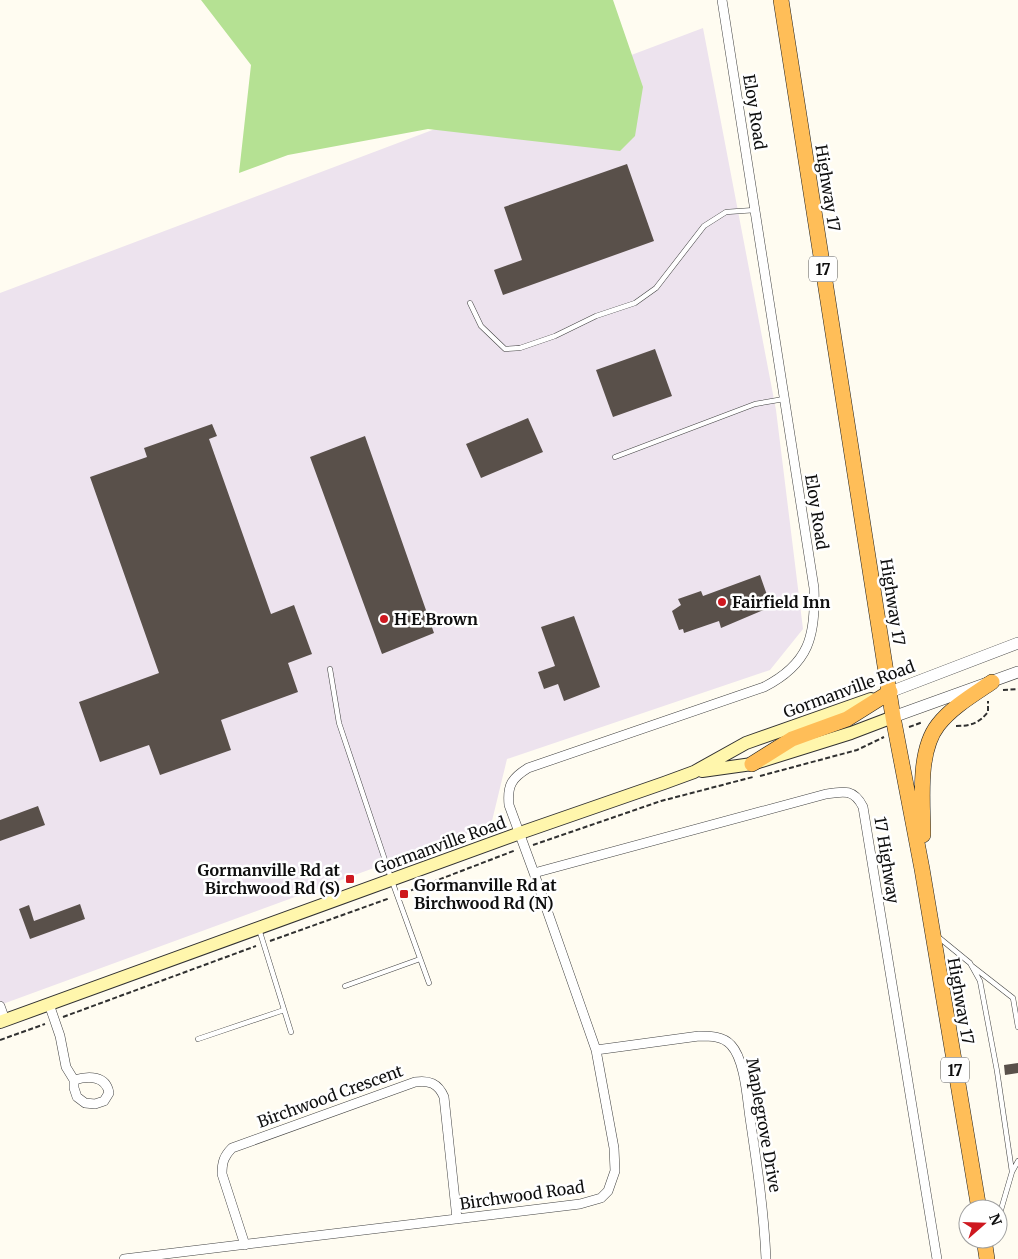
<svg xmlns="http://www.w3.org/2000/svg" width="1018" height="1259" font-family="Merriweather,serif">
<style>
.industrial{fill:#ede3ee}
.forest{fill:#b5e193}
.building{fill:#59504a}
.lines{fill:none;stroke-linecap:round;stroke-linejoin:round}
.service-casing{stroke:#424242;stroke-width:5.5}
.minor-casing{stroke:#424242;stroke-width:10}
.tertiary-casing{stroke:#424242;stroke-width:12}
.secondary-casing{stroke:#313131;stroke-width:14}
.trunk-casing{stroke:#202020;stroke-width:16}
.path{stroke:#313131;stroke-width:2;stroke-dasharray:5 2.5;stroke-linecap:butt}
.service{stroke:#fff;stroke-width:4.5}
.minor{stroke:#fff;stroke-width:9}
.tertiary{stroke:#fff;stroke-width:11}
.secondary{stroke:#fff6ac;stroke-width:12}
.trunk{stroke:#ffbe58;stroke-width:15}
.poi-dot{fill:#ce181f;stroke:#fff;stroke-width:2}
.labels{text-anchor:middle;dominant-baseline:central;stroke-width:5;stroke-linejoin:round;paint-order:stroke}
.shield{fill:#fff;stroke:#575757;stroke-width:1}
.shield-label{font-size:15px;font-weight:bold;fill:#0f0f0f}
.street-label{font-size:16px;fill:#0f0f0f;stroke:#fff}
.poi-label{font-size:16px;font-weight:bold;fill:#0f0f0f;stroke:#fff;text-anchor:start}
</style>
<rect width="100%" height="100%" fill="#fffcf1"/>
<path class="industrial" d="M703,28l73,382 27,219 -33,41 -263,89 -16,66 -491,180v-712z"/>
<path class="forest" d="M201,0h412l30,87 -8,49 -15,15 -192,-22 -140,26 -49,18 12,-108z"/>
<path class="building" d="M627,164l27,77 -151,54 -9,-25 28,-10 -18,-53z
M655,349l17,47 -59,21 -17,-47z
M528,418l15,34 -62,26 -15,-34z
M212,424l5,12 -8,3 62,175 23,-9 18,49 -24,9 10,29 -77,28 10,30 -71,25 -11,-30 -49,17 -21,-60 80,-29 -69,-196 57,-20 -3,-9z
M365,436l69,197 -52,21 -72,-197z
M760,575l7,20 -5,2 4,12 -45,19 -2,-7 -35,12 -1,-4 -4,1 -7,-19 9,-6 -3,-6 23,-8 2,5z
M574,616l26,71 -36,14 -6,-17 -14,5 -6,-17 17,-6 -14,-39z
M38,806l7,19 -45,16v-21z
M80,904l5,15 -55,20 -11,-30 10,-4 5,16z
M1018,1063v10l-13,2 -1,-10z"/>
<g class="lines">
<defs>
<path id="service" d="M470,303l11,23 24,23 15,-1 35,-12 41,-20 39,-13 21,-15 48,-62 22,-14 29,-2
M615,457l140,-53 29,-5
M330,669l9,54 53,158 37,102
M259,929l32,103
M937,936l33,27 10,18 17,90 15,101 -14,48
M972,966l41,32 5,29
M345,986l75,-27
M198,1039l86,-29
M1012,1172l6,-11"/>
<path id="minor" d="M534,873l292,-79c18,-3 28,-5 37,13l74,452
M49,1004l11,32 6,31 8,13v8l3,9 8,6 10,1 9,-3 5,-8c-3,-18 -21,-17 -35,-13
M0,1006l5,14
M596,1050l103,-14c11,0 24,0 32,9 14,15 16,53 19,73 7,47 14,94 16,141
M245,1245l-23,-71c0,-12 2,-18 10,-26l183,-66c14,-2 23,1 29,15l13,122
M124,1259l456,-55 21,-6 7,-7 7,-20 -1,-23 -18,-98 -62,-177 -25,-68c-2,-20 3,-27 19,-37l236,-81c45,-23 52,-51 50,-99l-92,-588"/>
<path id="tertiary" d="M890,692l128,-49
M893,717l125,-45"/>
<path id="secondary" d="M702,771l50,-7 99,-31 42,-16
M0,1022l520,-189 144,-50 30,-11 52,-29 125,-44"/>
<path id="trunk" d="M781,0l112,717 29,152 57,340
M752,764l40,-25 55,-20 43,-27
M923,835c0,-33 -6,-83 15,-110 14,-18 35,-30 54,-43
M984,1239l3,20"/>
</defs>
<use href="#service" class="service-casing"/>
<use href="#minor" class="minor-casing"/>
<use href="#tertiary" class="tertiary-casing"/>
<use href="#secondary" class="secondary-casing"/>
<use href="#trunk" class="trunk-casing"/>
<path class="path" d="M1003,690l15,-1
M956,726c15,0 23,-3 32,-14v-11
M909,727l14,-5
M760,776l97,-26 27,-13
M533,845l128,-44 92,-24
M404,893l112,-43
M270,941l120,-43
M63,1017l193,-71
M0,1040l45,-16"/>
<use href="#service" class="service"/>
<use href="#minor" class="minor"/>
<use href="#tertiary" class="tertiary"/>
<use href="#secondary" class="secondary"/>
<use href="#trunk" class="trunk"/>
</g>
<g class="poi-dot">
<circle cx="722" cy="602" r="5"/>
<circle cx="384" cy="619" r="5"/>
<rect x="345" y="874" width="10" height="10" rx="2.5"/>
<rect x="399" y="889" width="10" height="10" rx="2.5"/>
</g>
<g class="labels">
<g class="shield">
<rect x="809" y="256.5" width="28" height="25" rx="4"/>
<rect x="941" y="1057.5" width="28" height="25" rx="4"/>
</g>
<g class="shield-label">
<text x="823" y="269">17</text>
<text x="955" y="1070">17</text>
</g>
<g class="street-label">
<text transform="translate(755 112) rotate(81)">Eloy Road</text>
<text transform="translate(828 188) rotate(81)">Highway 17</text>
<text transform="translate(817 512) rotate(81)">Eloy Road</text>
<text transform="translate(893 602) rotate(81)">Highway 17</text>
<text transform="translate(849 689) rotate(-20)">Gormanville Road</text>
<text transform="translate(440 845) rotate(-20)">Gormanville Road</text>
<text transform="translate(887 860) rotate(81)">17 Highway</text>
<text transform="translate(961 1001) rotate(80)">Highway 17</text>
<text transform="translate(330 1096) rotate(-20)">Birchwood Crescent</text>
<text transform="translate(764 1125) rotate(80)">Maplegrove Drive</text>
<text transform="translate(522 1195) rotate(-8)">Birchwood Road</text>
</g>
<g class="poi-label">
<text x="732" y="602">Fairfield Inn</text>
<text x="394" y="619">H E Brown</text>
<text x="340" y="870" text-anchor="end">Gormanville Rd at<tspan x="340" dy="18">Birchwood Rd (S)</tspan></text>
<text x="414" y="885">Gormanville Rd at<tspan x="414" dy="18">Birchwood Rd (N)</tspan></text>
</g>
</g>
<g transform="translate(983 1224) rotate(70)"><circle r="24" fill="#ffffff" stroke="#9f9f9f"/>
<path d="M0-4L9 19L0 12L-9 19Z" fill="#ce181f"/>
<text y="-8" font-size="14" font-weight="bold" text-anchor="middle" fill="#0f0f0f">N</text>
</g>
</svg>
